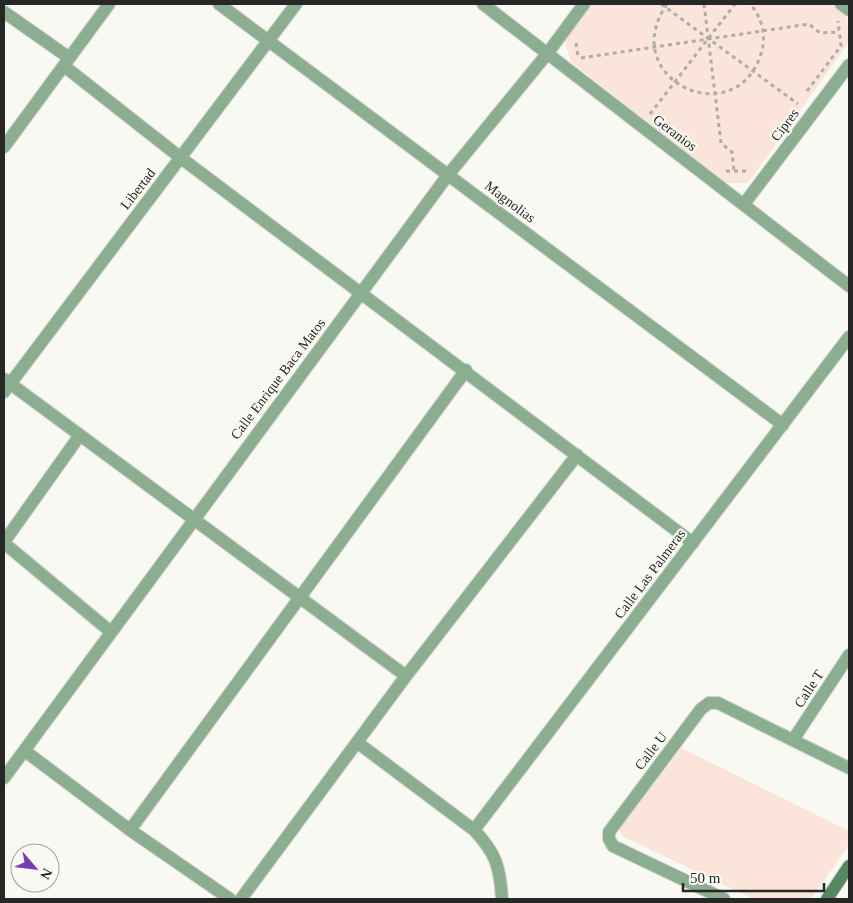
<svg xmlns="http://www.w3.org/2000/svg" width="853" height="903" font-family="Georgia,serif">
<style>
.green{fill:#fbe4d9}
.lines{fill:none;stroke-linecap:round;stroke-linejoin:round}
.street-casing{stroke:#d2d3ce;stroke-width:14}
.secondary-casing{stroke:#d2d3ce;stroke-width:14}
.path{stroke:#adada9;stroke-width:3;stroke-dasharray:4 4;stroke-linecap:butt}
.street{stroke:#8bad90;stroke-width:12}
.secondary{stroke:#55885e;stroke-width:12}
.labels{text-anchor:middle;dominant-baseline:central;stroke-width:4.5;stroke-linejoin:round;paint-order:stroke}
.street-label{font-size:14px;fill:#272725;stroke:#f8f9f3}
</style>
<rect width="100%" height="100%" fill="#f8f9f3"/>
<path class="green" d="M590,4h241c19,13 18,15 18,38l-101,141h-22l-155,-121 -7,-24z
M681,748l168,83v14l-38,54h-57l-132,-63 -3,-7z"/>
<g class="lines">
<defs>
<path id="street" d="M219,4l564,421
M483,4l366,282
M841,4l8,6
M4,12l64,45
M64,66l117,92 512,385
M4,147l105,-143
M744,204l105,-139
M4,379l402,297
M4,392l292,-388
M4,542l76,-107
M4,543l107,89
M793,740l56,-85
M358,743l116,87c22,23 26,37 28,69
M25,751l105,79 100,69
M4,778l444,-603 99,-121 37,-50
M130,830l336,-460
M474,830l375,-493
M241,899l165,-223 171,-221
M724,899l-111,-53 -4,-7v-7l92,-123 8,-6h9l131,65"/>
<path id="secondary" d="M827,899l22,-33"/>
</defs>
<use href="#street" class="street-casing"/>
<use href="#secondary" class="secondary-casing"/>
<path class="path" d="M661,4l137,100
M667,4c-52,75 68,131 94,50 6,-17 1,-37 -11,-50
M704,4l17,139 11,9 2,20
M576,43l2,13
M581,58l228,-34 11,9 19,-1
M807,91l34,-45 -3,-25
M650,114l85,-110
M726,171h23"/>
<use href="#street" class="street"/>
<use href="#secondary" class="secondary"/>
</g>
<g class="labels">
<g class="street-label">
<text transform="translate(785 125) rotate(-53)">Cipres</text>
<text transform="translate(675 133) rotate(37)">Geranios</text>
<text transform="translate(138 189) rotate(-52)">Libertad</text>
<text transform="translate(510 202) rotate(37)">Magnolias</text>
<text transform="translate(278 379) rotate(-53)">Calle Enrique Baca Matos</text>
<text transform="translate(650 574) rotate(-53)">Calle Las Palmeras</text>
<text transform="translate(809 689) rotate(-57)">Calle T</text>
<text transform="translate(651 751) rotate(-53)">Calle U</text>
</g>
</g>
<rect width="853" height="903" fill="none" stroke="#272725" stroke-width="10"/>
<g transform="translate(35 868) rotate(118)"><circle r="24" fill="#f8f9f3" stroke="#a4a5a1"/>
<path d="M0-4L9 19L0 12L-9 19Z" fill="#763db4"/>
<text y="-8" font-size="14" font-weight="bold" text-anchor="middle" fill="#272725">N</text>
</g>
<path d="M683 883v8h141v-8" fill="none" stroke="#272725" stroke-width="2.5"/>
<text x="690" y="883" font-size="15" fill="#272725" stroke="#f8f9f3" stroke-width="4" paint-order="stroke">50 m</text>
</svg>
